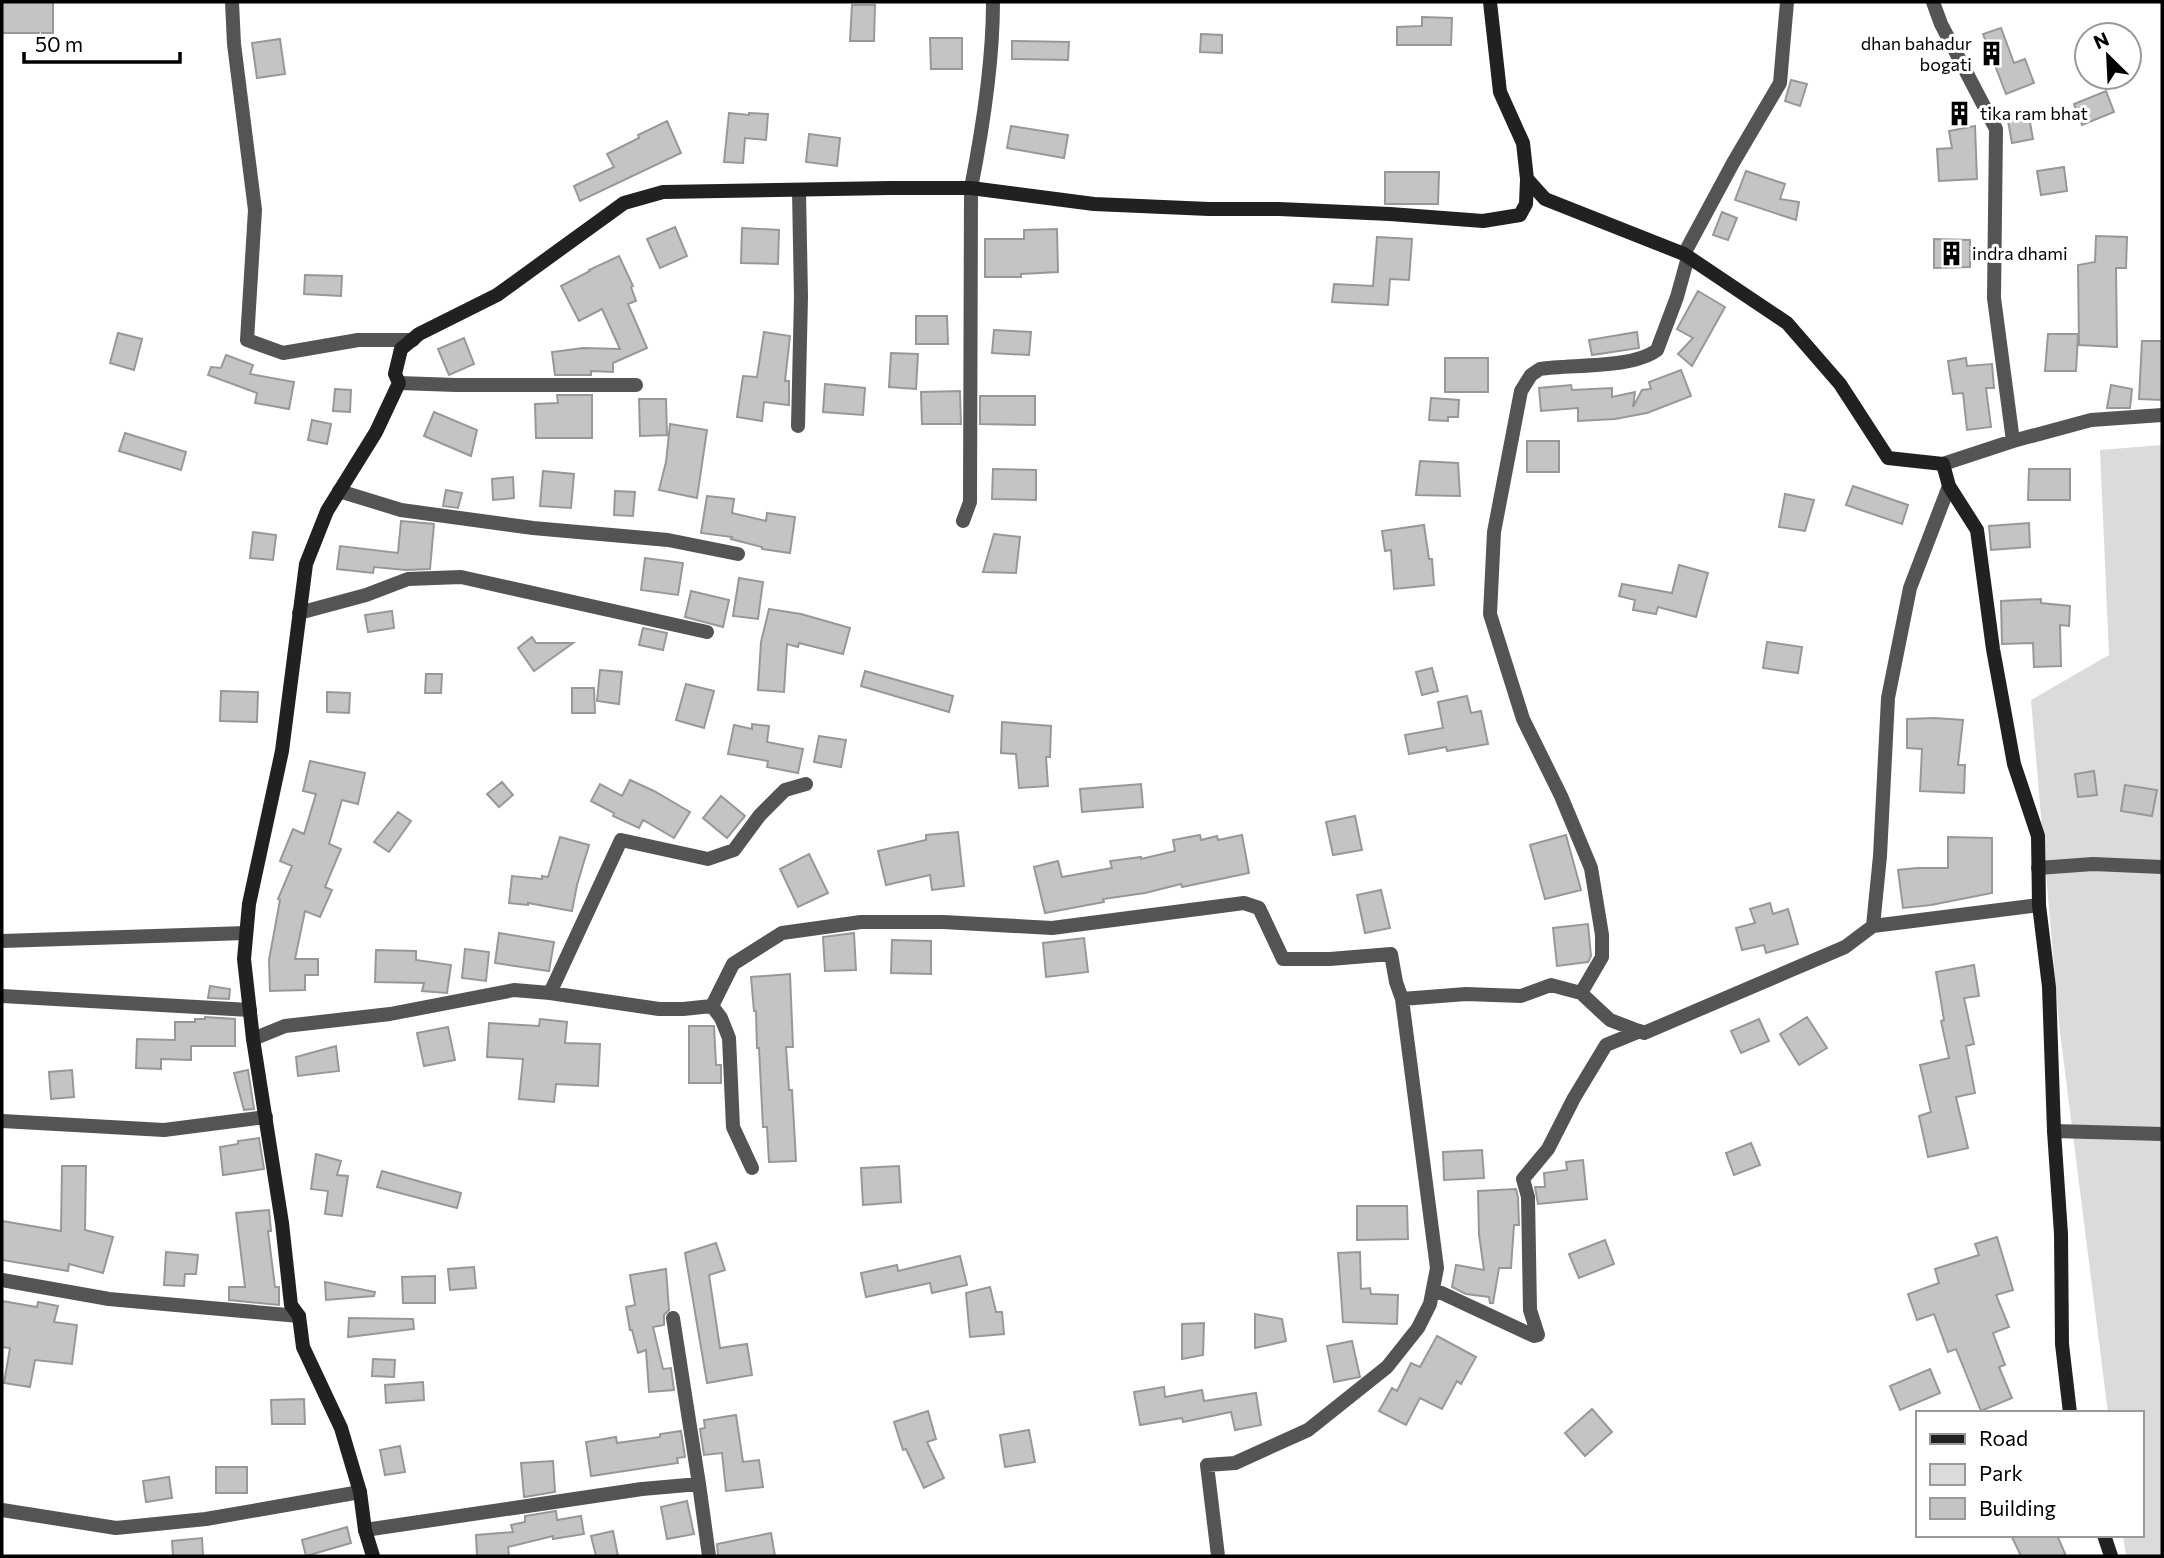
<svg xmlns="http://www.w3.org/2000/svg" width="2164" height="1558" font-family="Commissioner,sans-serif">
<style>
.green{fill:#dbdbdb}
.building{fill:#c4c4c4;stroke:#989898;stroke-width:2}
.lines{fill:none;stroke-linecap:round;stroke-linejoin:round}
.street{stroke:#545454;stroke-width:14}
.secondary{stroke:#212121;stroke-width:14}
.labels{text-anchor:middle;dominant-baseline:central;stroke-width:6;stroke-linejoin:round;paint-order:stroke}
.poi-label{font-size:18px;fill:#000;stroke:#fff;text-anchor:start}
</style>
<rect width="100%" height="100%" fill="#fff"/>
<path class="green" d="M2162,445v1111h-36l-3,-21h18v-122h-33l-49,-389 -28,-324 78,-45 -9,-205z"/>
<path class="building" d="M2,2h51v31h-51z
M852,5h23l-1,36h-24z
M1422,17l30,1 -1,27h-54v-18l25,-1z
M2001,28l13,35 11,-4 9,24 -28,11 -23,-60z
M1201,34l21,1v18l-22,-1z
M930,38h32v31h-31z
M280,39l5,35 -28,4 -5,-35z
M1012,41l57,1 -1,18 -56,-1z
M1791,80l16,4 -7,22 -15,-5z
M2106,91l8,21 -32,13 -8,-21z
M729,113l20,2v-2l19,1 -2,26 -21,-2 -2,25 -19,-1z
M2029,117l4,22 -21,4 -4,-22z
M667,121l14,32 -101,48 -6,-15 40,-19 -7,-13 32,-16 -1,-3z
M1011,126l57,9 -4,23 -57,-10z
M1975,126l2,53 -38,2 -2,-32 15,-1 -3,-17z
M809,134l31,4 -3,28 -31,-4z
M2064,167l3,24 -26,4 -4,-24z
M1746,171l39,13 -5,15 19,3 -3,18 -61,-20z
M1385,172h54l-1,32h-53z
M1722,212l15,6 -9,22 -15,-5z
M675,227l12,29 -27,12 -13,-29z
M742,228l37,2 -1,34 -37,-1z
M1057,229l1,43 -37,2v3h-36v-38h39v-9z
M2096,236l31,1 -1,31h-10l1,79 -38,-2 -1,-80 17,-3z
M1377,237l35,2 -3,41 -19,-1 -2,26 -56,-3 2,-18 39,2z
M1934,239l36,1v27l-36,1z
M619,256l14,30 -2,1 5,14 -8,3 19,44 -34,15v9l-22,-1v4h-36l-3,-23 31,-4 37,1 -18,-40 -23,12 -18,-35 29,-15 -1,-1z
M305,275l37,1 -1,20 -37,-2z
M1698,291l27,16 -33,59 -14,-12 15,-16 -16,-9z
M916,316h31l1,28h-32z
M994,330l37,2 -2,23 -37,-2z
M764,332l26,4 -5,45h4v24l-25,-3 -2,19 -25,-4 6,-41 14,1z
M1637,332l2,16 -47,7 -3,-15z
M118,333l24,6 -8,31 -24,-7z
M2048,334h30l-2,37h-31z
M464,338l10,26 -25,11 -11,-26z
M2142,341h20v59l-23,-1z
M891,353l27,1 -2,35 -27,-2z
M226,355l27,10 -3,9 44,8 -5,27 -34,-6 2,-10 -49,-18 3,-8 10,1z
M1445,358h43v34h-43z
M1966,358l1,8 25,-2 2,24h-8l5,39 -24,3 -4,-37 -10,1 -5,-33z
M1681,370l10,26 -44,17 -32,6 -37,2v-13l-37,3 -2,-23 32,-3 1,5 40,-2v9l23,-5 -2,15 9,-17 9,-1 -2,-7z
M825,384l40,4 -2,27 -40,-3z
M2111,385l21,4 -2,19h-23z
M335,389l16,1 -1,22 -17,-1z
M960,391l1,33h-39l-1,-32z
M557,395h35v43h-56l-1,-34 23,-1z
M980,396h55v29l-55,-1z
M1431,398l28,2 -1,17h-10v4l-19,-1z
M639,399h27l1,36 -27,1z
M434,412l43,18 -6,26 -47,-20z
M312,420l19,4 -4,20 -19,-4z
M670,424l37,6 -10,68 -38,-8 7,-28z
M125,433l61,19 -5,18 -62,-19z
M1527,441h32v31h-32z
M1420,461l38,2 2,33 -44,-1z
M993,469l43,1v30l-44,-1z
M2029,469h41v31h-42z
M543,471l31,3 -3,34 -31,-2z
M513,477l1,21 -21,2 -1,-21z
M1853,486l55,19 -6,19 -56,-19z
M446,490l16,3 -4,15 -15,-2z
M615,491l20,1 -2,24 -19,-1z
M1785,494l29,6 -9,31 -26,-4z
M707,496l27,3 -2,14 34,8 1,-8 28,4 -5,36 -28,-4v-2l-31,-8 1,-2 -31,-4z
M401,521l33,3 -4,45 -24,1 -32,-3 -1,6 -36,-4 3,-23 58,7z
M2029,523l1,24 -39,3 -2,-24z
M1424,525l5,34h3l2,26 -40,4 -3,-39 -6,1 -3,-20z
M253,532l23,3 -3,25 -23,-2z
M994,534l26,3 -4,36 -33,-1z
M645,558l38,5 -5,32 -37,-5z
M1679,565l29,8 -12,44 -38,-10 -2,7 -23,-4 2,-10 -16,-4 3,-12 50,9z
M739,578l24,4 -5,37 -25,-3z
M691,591l38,9 -6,27 -38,-10z
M2041,599v4l29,3 -1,20 -9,-1 1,41 -27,1 -1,-24 -31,1 -1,-43z
M769,609l32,5 49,14 -7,26 -44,-11 -1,4 -11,-3 -3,48 -26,-2 3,-48z
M392,611l2,17 -26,4 -3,-17z
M643,628l24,5 -4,17 -24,-5z
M532,637l4,6h37l-39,28 -16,-23z
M1767,642l35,5 -4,26 -35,-5z
M1432,668l6,23 -16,4 -6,-23z
M600,670l22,2 -3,32 -22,-3z
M865,671l88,25 -4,16 -88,-26z
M426,674h16l-1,19h-16z
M686,684l28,7 -10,37 -28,-8z
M572,688h22l1,25h-23z
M221,691l37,1 -1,30 -37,-1z
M327,692l23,1 -1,20 -22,-1z
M1467,696l4,17 10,-2 7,33 -41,7 -1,-4 -37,7 -4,-19 38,-7 -5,-26z
M1934,718l29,2 -5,45h7l-1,28 -44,-2 2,-42 -15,-1v-29z
M1002,722l49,4 -1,31h-4l2,29 -29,2 -3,-34 -15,-1z
M752,724l17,2 -2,16 36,7 -5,24 -31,-6 1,-6 -40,-7 6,-29 18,4z
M819,736l27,4 -5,27 -27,-5z
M310,761l55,12 -7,31 -16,-4 -13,44 12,5 -16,38 7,3 -12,27 -15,-6 -10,48h23v16h-13v15l-35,1 -1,-31 11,-60 -2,-1 14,-33 -12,-5 13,-32 11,5 12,-40 -13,-3z
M2094,771l3,24 -19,2 -3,-23z
M630,780l24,11 36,21 -16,26 -31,-18 -4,8 -26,-12 1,-3 -23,-12 9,-17 22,12z
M502,782l11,13 -14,12 -12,-13z
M1141,784l2,23 -61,5 -2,-23z
M2125,785l32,5 -5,26 -31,-5z
M721,796l24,20 -18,22 -24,-20z
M398,812l13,9 -22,31 -15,-10z
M1355,816l7,34 -29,5 -7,-33z
M958,832l6,54 -32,4 -2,-15 -44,10 -8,-34 48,-11v-5z
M1200,835l1,5 16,-4 1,4 24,-5 7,38 -67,14 -1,-3 -36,9 -42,6 1,3 -59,11 -11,-46 24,-6 4,16 50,-9 -2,-7 31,-4v2l34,-8 -2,-11z
M1566,835l15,55 -36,9 -15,-54z
M560,837l29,8 -12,40 -5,26 -44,-8v2l-19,-2 3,-27 30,3v-3l6,1z
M1948,837l44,1v55l-61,12 -28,3 -5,-38 19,-2h31z
M809,854l19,39 -30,14 -18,-38z
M1381,890l9,38 -25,5 -8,-38z
M1770,903l3,11 15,-5 10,35 -32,9 -2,-8 -22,5 -6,-22 19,-5 -5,-14z
M1588,924l3,32 -3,6 -31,4 -4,-38z
M499,933l55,9 -5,29 -54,-8z
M854,933l2,37 -31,1 -2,-34z
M1084,938l4,34 -42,5 -3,-34z
M892,940l39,1v33l-40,-1z
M465,949l24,3 -3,29 -24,-3z
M376,950l40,1v9l35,5 -4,28 -25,-2 2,-8 -49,-1z
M1974,965l5,31 -15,2 10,46 -8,2 9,47 -19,4 12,51 -40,9 -9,-41 12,-4 -11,-47 29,-7 -8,-37 3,-1 -8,-48z
M790,974l3,73h-7l3,43h3l4,71 -27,1 -2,-35h-4l-4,-79h-2l-1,-37h-2l-3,-34z
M210,986l20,3 -1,10 -21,-1z
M205,1017l30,2v27h-44v14l-30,-1v10l-25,-1 1,-29 38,1v-18h20v-3h10z
M1807,1017l20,31 -28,17 -19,-31z
M540,1019l27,3 -2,21 35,1 -2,42 -42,-2 -2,18 -35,-3 4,-40 -36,-2 2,-34 50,3z
M1759,1019l10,22 -28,12 -10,-22z
M689,1026h25l2,39h5v18h-32z
M448,1027l7,33 -31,6 -7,-33z
M336,1046l3,25 -41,5 -2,-19z
M72,1070l2,27 -23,2 -2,-27z
M248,1070l6,39 -10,1 -10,-37z
M259,1138l5,31 -41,6 -3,-28 18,-3v-3z
M1751,1143l9,22 -26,10 -8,-22z
M1482,1150l2,28 -40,2 -1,-28z
M316,1154l25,7 -4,14 11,1 -6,40 -17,-2 3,-23 -17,-2z
M1583,1160l4,39 -49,5 -3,-17h10l-1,-14 23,-3 -1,-8z
M62,1166h24l-1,64 28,7 -10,36 -34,-9 -1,7 -66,-11v-39l59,10z
M899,1166l2,36 -38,3 -2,-37z
M382,1171l79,22 -4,15 -80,-21z
M1516,1189l2,9 1,27h-5l-3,43h-12l-6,35h-3l-1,-6 -23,-3 -14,-7 4,-22 28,5 -5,-35 -1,-44z
M1357,1206h50l1,33 -51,1z
M269,1210l2,21h-3l7,56h4v18l-50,-5v-13h16l-9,-74z
M1997,1237l16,53 -17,5 13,32 -16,6 12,32 -6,2 13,31 -31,13 -25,-62 -8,3 -14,-38 -17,6 -9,-26 31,-11 -4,-14 44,-14 -4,-11z
M1605,1240l9,24 -35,14 -10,-24z
M716,1243l9,27 -16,5 11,73 27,-4 5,31 -45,8 -22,-130z
M166,1252l32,3 -2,19h-11l-1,12 -20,-1z
M1360,1252l1,37 9,-1 1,6 27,1 -1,29 -54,-2 -5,-69z
M960,1256l7,29 -35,8 -2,-10 -64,14 -5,-24 36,-8 1,6z
M474,1267l2,21 -26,2 -2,-21z
M666,1269l3,41 -5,5v10l-11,2 10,42 8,-1 3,22 -25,2 -3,-42 -8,3 -6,-23h-2l-4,-23 9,-2 -5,-30z
M435,1276v27h-32l-1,-26z
M325,1282l50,10 -1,4 -48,4z
M990,1287l6,25h6l2,22 -34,3 -4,-44z
M2,1301l35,6 1,-5 20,4 -4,16 23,3 -5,39 -37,-4 -5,27 -26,-4 6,-35 -8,-1z
M1255,1314l27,5 4,22 -31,7z
M349,1318l64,1 1,10 -66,8z
M1204,1323l-1,32 -21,4v-35z
M1437,1336l39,21 -15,27 -4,-3 -15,28 -22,-11 -14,27 -27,-14 13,-23 5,3 14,-28 9,4z
M1352,1341l8,36 -26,5 -7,-36z
M373,1359l22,1 -1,17 -22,-1z
M1930,1369l10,24 -40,17 -10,-24z
M423,1382l1,18 -38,3 -1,-18z
M1164,1387l1,10 37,-7 2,11 52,-8 5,32 -26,5 -4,-18 -48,10 -1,-4 -42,7 -6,-33z
M304,1399l1,25h-33l-1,-24z
M1592,1409l20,23 -27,24 -20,-23z
M928,1411l8,28 -9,3 17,36 -20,10 -18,-39 -3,1 -9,-28z
M736,1415l7,47 16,-2 4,27 -37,4 -4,-38 -18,2 -4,-26 5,-1 -1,-8z
M1029,1430l6,32 -30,5 -5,-32z
M681,1431l4,26 -8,1 1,5 -87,13 -5,-34 30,-5 1,6 43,-6v-3z
M400,1446l5,26 -20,3 -5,-25z
M553,1461l2,31 -31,5 -3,-34z
M216,1467h31v26h-31z
M169,1477l3,21 -26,4 -3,-21z
M687,1501l7,33 -27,5 -6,-32z
M556,1511l1,9 24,-4 3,18 -31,5v-3l-45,11 1,9h-32l-1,-21 37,-3 -2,-7 14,-3v-6z
M347,1527l4,16 -45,13 -4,-16z
M613,1531l5,25h-22l-5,-20z
M771,1533l4,23h-57l-1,-12z
M2011,1535h46l9,21h-45z
M202,1538l1,18h-30l-1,-15z"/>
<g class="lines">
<path class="street" d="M232,2l2,42 21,166 -8,130 36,13 75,-13h55
M1933,2l8,22 55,105 -2,169 19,143
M1684,254l49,-91 47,-80 7,-81
M399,383l57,2h180
M798,426l3,-129 -2,-106
M1943,464l70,-23 78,-21 71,-5
M339,491l62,19 132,18 135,12 70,14
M963,521l7,-19 1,-314c12,-61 22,-124 22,-186
M299,613l67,-18 42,-16 53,-2 246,55
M2038,868l55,-4 69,3
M1873,926l7,-70 8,-158 22,-110 39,-102
M2,941l244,-8
M550,993l71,-153 87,19 26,-9 26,-35 25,-25 21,-6
M1581,993l21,-36v-22l-11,-67 -30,-72 -38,-77 -33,-105 4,-82 27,-141 10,-16 9,-6c31,-5 92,0 117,-19l20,-53 11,-40
M2,996l248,14
M712,1006l9,12 8,20 4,89 19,41
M253,1039l32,-13 105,-12 124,-24 36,3 109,16h24l29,-3 21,-42 49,-31 79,-11h82l109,6 192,-25 15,5 24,51h47l61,-5 5,28 6,17 64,-5 55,2 30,-11 30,8 29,27 34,13 201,-86 28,-21 166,-21
M2,1121l162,9 102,-13
M2054,1131l108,3
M2,1280l107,19 190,17
M1433,1289l101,47 4,-1 -8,-25 -2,-113 -5,-18 25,-30 26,-51 32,-53 34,-14
M673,1318l26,166
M2,1510l114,18 90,-9 154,-27
M365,1530l277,-41 57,-5 10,72
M1218,1556l-11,-91 28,-2 73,-33 79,-63 31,-39 12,-24 7,-36 -35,-269"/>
<path class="secondary" d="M1490,2l10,90 23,51 4,36 18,20 139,55 103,69 53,61 48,74 55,6 6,22 28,44 16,119 21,115 24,72 1,69 10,82 5,144 7,103 1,110 8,69
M2104,1535l7,21
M373,1556l-8,-26 -5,-38 -19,-64 -38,-81 -4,-31 -8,-11 -9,-82 -29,-184 -9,-80 5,-55 33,-153 24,-187 21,-53 49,-79 23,-49 -4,-9 6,-25 18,-15 78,-39 127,-92 39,-11 227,-4h81l123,16 115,5h70l111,5 93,7 37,-6 6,-11 1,-25"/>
</g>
<defs>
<symbol id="building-bare" viewBox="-9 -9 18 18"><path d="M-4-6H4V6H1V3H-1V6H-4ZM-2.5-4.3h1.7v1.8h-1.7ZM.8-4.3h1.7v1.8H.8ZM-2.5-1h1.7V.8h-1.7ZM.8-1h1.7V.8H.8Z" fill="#000" stroke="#fff" stroke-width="2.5" paint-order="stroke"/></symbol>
</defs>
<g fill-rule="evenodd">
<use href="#building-bare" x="1974" y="36" width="35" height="35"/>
<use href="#building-bare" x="1942" y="96" width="35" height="35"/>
<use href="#building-bare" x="1934" y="236" width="35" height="35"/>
</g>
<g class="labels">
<g class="poi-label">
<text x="1972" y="43" text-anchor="end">dhan bahadur<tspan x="1972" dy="21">bogati</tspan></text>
<text x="1980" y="113">tika ram bhat</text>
<text x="1972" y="253">indra dhami</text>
</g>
</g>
<rect width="2164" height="1558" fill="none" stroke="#000000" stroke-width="7"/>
<rect x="1916" y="1411" width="228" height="126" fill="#ffffff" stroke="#999999" stroke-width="2"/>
<rect x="1930" y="1434" width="35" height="10" fill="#212121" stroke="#999999" stroke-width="2"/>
<text x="1979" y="1446" font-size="21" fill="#000000">Road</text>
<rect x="1930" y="1464" width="35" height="21" fill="#dbdbdb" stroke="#999999" stroke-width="2"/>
<text x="1979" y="1481" font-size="21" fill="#000000">Park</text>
<rect x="1930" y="1498" width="35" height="21" fill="#c4c4c4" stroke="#999999" stroke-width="2"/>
<text x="1979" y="1516" font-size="21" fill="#000000">Building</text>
<g transform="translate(2108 56) rotate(336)"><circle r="33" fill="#ffffff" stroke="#999999" stroke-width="2"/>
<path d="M0-5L12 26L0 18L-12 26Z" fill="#000000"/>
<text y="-10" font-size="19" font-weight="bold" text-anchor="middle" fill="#000000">N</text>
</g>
<path d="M24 52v10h156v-10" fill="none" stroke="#000000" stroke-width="3.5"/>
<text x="35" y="52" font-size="21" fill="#000000" stroke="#ffffff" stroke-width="5" paint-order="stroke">50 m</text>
</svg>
